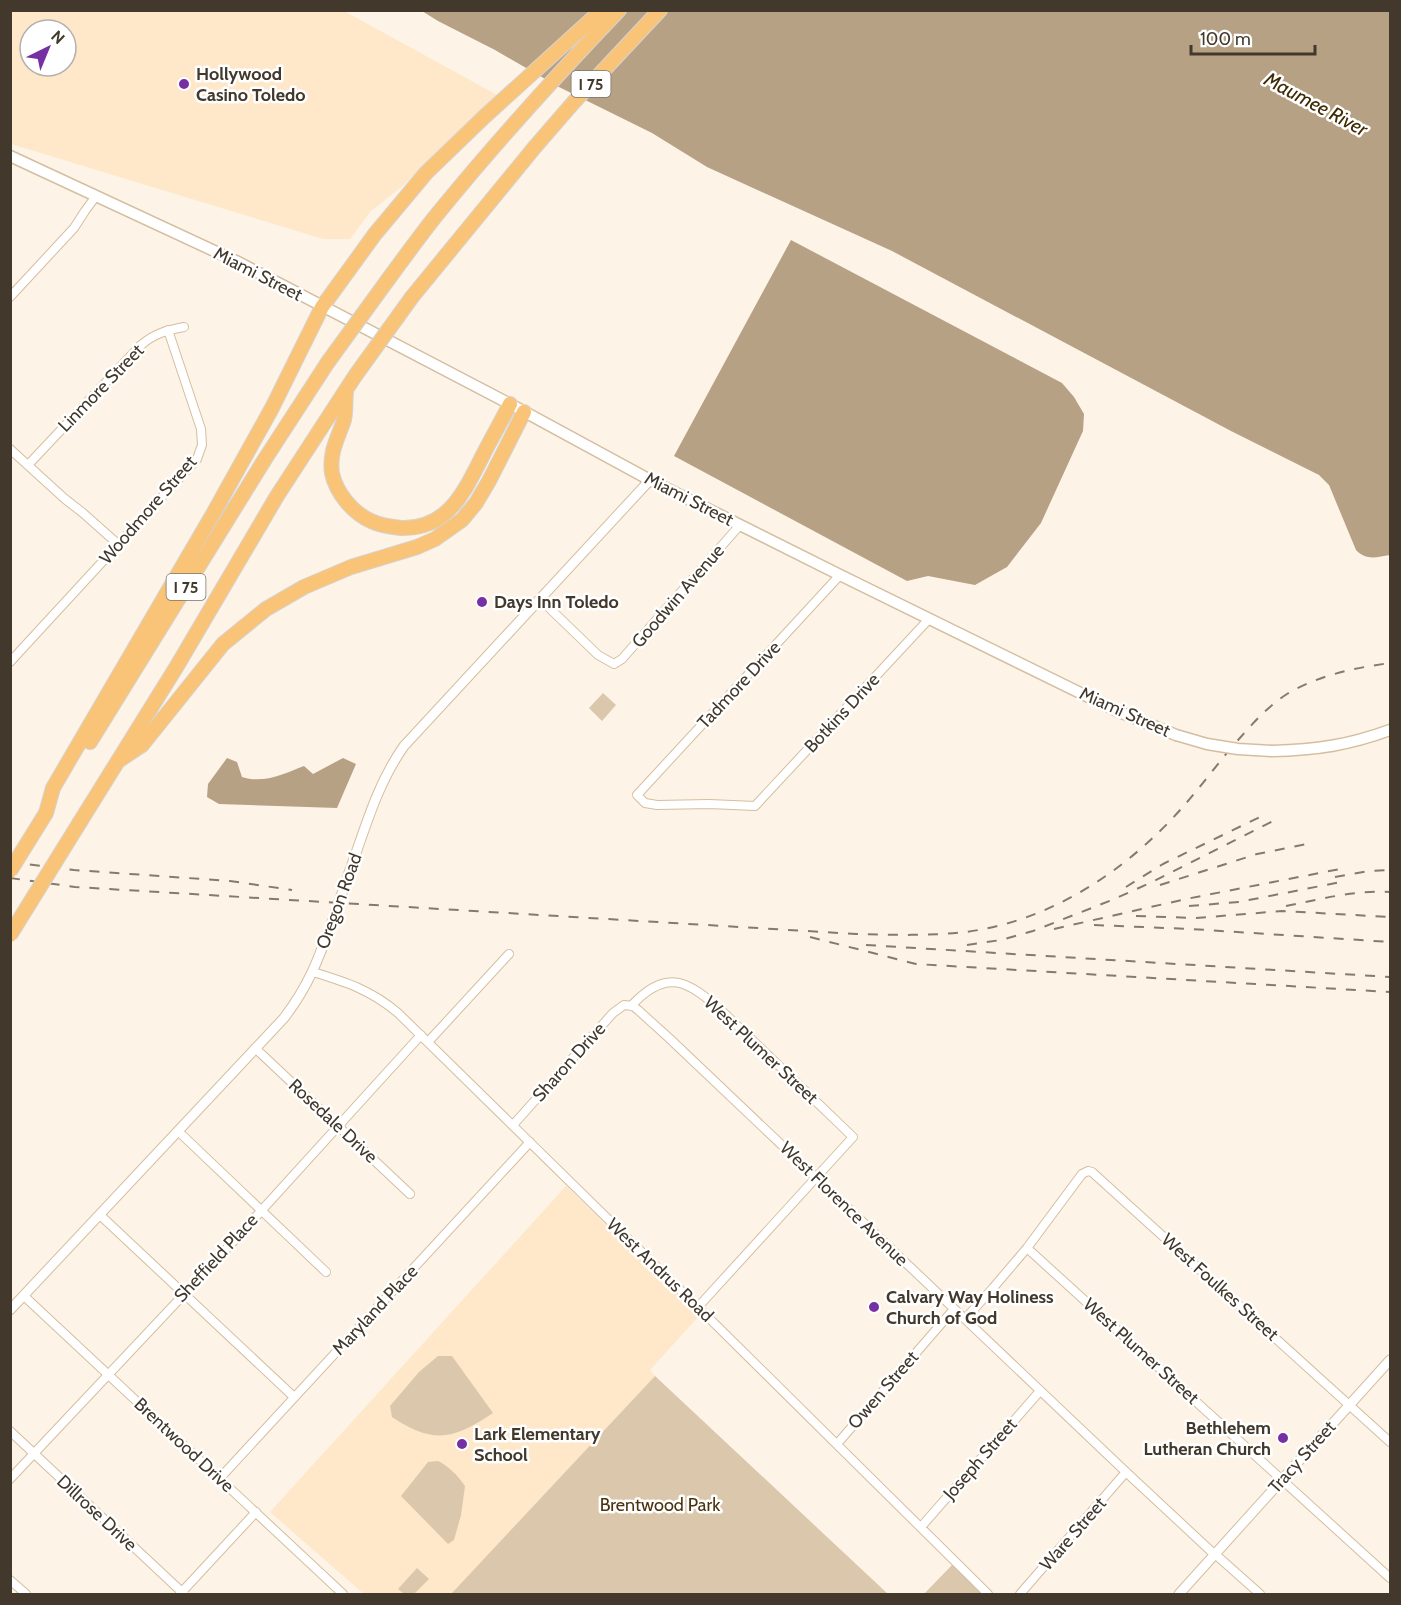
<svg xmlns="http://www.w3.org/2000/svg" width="1401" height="1605" font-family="Cabin,sans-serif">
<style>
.built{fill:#fee8c9;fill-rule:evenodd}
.green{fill:#dbc7ab}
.water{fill:#b6a185}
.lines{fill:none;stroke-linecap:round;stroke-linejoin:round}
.minor-casing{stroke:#d5be9f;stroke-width:10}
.tertiary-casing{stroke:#d5be9f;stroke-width:11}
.secondary-casing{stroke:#d5be9f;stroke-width:13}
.motorway-casing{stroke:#d5d3d1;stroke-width:16}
.minor{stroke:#fff;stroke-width:8}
.tertiary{stroke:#fff;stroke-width:9}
.secondary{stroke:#fff;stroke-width:10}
.motorway{stroke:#f9c477;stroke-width:14}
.rail{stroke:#847b6e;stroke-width:2;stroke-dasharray:10 10;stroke-linecap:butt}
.tertiary-bridge-casing{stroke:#d5be9f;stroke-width:11;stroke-linecap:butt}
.secondary-bridge-casing{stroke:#d5be9f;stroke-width:13;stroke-linecap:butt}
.motorway-bridge-casing{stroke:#d5d3d1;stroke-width:16;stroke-linecap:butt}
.tertiary-bridge{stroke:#fff;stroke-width:9}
.secondary-bridge{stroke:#fff;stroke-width:10}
.motorway-bridge{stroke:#f9c477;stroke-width:14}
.poi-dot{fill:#7730a3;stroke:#fff;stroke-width:2}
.labels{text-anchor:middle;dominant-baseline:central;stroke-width:5;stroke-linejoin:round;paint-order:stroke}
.shield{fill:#fff;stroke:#7b746b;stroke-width:1.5}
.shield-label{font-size:16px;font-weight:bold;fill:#42392c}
.poi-label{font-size:18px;font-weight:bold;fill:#42392c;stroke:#fff;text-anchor:start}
.street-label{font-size:18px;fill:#42392c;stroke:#fff}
.park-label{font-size:18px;fill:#4a330e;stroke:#fff}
.water-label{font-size:20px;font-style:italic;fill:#402a03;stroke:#fff}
</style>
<rect width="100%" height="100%" fill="#fdf3e7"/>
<path class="built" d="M10,11h334l155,85 -28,23 -67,66 -33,26 -21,28h-27l-312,-95zM30,30h36v36h-36z
M566,1186l133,130 -49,54 5,6 -204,218h-87l-94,-82z"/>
<path class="green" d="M603,693l13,12 -14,16 -13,-13z
M438,1356h14l41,57c-39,26 -59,32 -101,4l-2,-11 29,-34z
M655,1376l233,218h-437z
M438,1461c12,6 19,14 27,25l-4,29 -7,25 -6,4 -47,-48 27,-34z
M952,1565l32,29h-60z
M417,1568l12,11 -15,15h-10l-6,-5z"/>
<path class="water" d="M422,11h968v544c-13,2 -24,6 -34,-5l-27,-65 -10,-10 -88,-44 -339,-180 -185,-84 -55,-34 -93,-46 -64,-37 -57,-29z
M791,240l271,143 12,14 10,17 -1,17 -42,92 -34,44 -32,18 -47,-9 -21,5 -233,-125z
M227,758l10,4 5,15c22,7 41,-3 62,-11l9,8 30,-16 13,6 -19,44 -118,-4 -12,-7 1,-13z"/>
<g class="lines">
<defs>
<path id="minor" d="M10,297l64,-69 11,-17 11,-15
M10,449l55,50 18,14 36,32
M28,465l112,-119c13,-12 27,-16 44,-19
M840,575l-203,220 8,8 12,2 52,-1 46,2 174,-187
M540,599l58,56 16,9 8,-5 118,-134
M10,662l187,-203 5,-14 -1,-16 -33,-99
M313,972c33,10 58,18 85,41l316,310 274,271
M631,1006c36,-39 57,-25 91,5l131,126 -155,170
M428,1042l81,-88
M255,1048l155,146
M513,1125l100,-112 11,-8 9,1 5,4 31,28 457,434 88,82
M179,1132l147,140
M100,1215l194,182
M1027,1248l363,330
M24,1296l319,298
M965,1319l28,-31 34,-40 55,-74 6,-3 4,1 298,270
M10,1431l174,163
M837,1444l117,-135
M220,1478l310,-336
M10,1479l211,-224 200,-220
M921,1527l119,-136
M1215,1554l45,40
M10,1580l16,14
M180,1594l76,-82
M1020,1594l106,-122"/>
<path id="tertiary" d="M349,873c16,-44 28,-89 55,-127l246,-266
M10,1310l274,-292c25,-33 34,-58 48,-96
M1179,1594l211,-234"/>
<path id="secondary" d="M10,156l228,106 272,142 140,76 190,95 277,136 59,24
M1272,751c44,-1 77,-6 118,-21"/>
<path id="motorway" d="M387,281c17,-23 34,-47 52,-69 57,-70 118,-137 180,-202
M412,297l122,-149 39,-45 87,-93
M346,392c-1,9 0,19 -2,28 -6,18 -15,32 -12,53 4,20 21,40 39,48 10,5 21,6 31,7 46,1 62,-36 80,-71 9,-18 19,-35 28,-53
M90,742l175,-283 63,-97
M118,761l24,-16 81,-101 43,-35 38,-22 47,-20 66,-20 18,-8 27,-19 14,-17 13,-22 35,-69
M46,813l7,-25 160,-274 59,-106 50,-101 53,-73 51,-61 58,-56 118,-107
M80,822l97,-156 100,-170 78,-120"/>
</defs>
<use href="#minor" class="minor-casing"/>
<use href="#tertiary" class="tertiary-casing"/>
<use href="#secondary" class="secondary-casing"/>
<use href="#motorway" class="motorway-casing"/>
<use href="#minor" class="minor"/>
<use href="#tertiary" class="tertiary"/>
<use href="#secondary" class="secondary"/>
<use href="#motorway" class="motorway"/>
<path class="rail" d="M10,862l64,8 156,11 62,9
M1335,877l34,-6 21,-1
M10,878l65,9 781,47c36,1 73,2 109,-2 74,-9 142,-49 195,-101 26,-25 48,-55 71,-83 17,-19 34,-40 56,-54 32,-19 67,-26 103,-31
M1160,885l97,-31 50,-10
M1126,887l37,-23 101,-49
M1189,906l50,-4 107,-21
M1286,906c35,-7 69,-16 104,-14
M1136,916l60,2 86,-7 108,6
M1094,925l97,4 199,13
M1054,929l132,-30 159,-31
M810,937l106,27 474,28
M866,945l524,32
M967,945l34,-5 32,-9 79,-31 38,-17 127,-64"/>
<defs>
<path id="tertiary-bridge" d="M332,922l17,-49"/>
<path id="secondary-bridge" d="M1176,735l31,9 31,5 34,2"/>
<path id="motorway-bridge" d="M328,362l59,-81
M355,376l57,-79
M10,871l36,-58
M10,935l70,-113"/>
</defs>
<use href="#tertiary-bridge" class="tertiary-bridge-casing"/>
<use href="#secondary-bridge" class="secondary-bridge-casing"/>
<use href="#motorway-bridge" class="motorway-bridge-casing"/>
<use href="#tertiary-bridge" class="tertiary-bridge"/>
<use href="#secondary-bridge" class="secondary-bridge"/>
<use href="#motorway-bridge" class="motorway-bridge"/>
</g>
<g class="poi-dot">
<circle cx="184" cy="84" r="6"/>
<circle cx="482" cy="602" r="6"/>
<circle cx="874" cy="1307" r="6"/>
<circle cx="1283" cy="1438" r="6"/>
<circle cx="462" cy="1444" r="6"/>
</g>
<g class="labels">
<g class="shield">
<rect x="571.5" y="71" width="39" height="26" rx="4.5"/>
<rect x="166.5" y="574" width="39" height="26" rx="4.5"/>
</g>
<g class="shield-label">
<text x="591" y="84">I 75</text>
<text x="186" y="587">I 75</text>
</g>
<g class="poi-label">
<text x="196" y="74">Hollywood<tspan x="196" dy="21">Casino Toledo</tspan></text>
<text x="494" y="602">Days Inn Toledo</text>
<text x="886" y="1297">Calvary Way Holiness<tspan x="886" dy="21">Church of God</tspan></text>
<text x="1271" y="1428" text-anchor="end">Bethlehem<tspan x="1271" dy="21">Lutheran Church</tspan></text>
<text x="474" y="1434">Lark Elementary<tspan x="474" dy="21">School</tspan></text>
</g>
<g class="street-label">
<text transform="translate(258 274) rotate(27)">Miami Street</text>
<text transform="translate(101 388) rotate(-46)">Linmore Street</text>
<text transform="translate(689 499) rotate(27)">Miami Street</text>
<text transform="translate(148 510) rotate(-49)">Woodmore Street</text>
<text transform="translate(678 596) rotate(-49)">Goodwin Avenue</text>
<text transform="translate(739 685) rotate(-47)">Tadmore Drive</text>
<text transform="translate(1125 712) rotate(24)">Miami Street</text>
<text transform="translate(842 713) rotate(-47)">Botkins Drive</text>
<text transform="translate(339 901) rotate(-70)">Oregon Road</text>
<text transform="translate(761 1050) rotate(43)">West Plumer Street</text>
<text transform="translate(569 1062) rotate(-48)">Sharon Drive</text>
<text transform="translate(333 1121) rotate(43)">Rosedale Drive</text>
<text transform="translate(844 1204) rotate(44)">West Florence Avenue</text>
<text transform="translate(216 1258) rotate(-47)">Sheffield Place</text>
<text transform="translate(660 1270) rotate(44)">West Andrus Road</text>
<text transform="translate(1220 1287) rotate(42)">West Foulkes Street</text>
<text transform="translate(375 1310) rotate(-47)">Maryland Place</text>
<text transform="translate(1141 1351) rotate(42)">West Plumer Street</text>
<text transform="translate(883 1390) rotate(-49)">Owen Street</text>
<text transform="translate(184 1445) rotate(43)">Brentwood Drive</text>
<text transform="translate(1302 1457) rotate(-48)">Tracy Street</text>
<text transform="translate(980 1459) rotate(-49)">Joseph Street</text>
<text transform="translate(97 1513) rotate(43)">Dillrose Drive</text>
<text transform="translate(1073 1534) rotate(-49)">Ware Street</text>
</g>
<g class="park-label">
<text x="660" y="1505">Brentwood Park</text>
</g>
<g class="water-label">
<text transform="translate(1316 104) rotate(28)">Maumee River</text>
</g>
</g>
<rect width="1401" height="1605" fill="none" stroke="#42392c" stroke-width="24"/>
<g transform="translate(48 48) rotate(43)"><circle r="28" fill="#ffffff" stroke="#b3b0ab" stroke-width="1.5"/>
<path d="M0-4.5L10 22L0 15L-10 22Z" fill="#7730a3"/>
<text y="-9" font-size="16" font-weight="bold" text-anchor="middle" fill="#42392c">N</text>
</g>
<path d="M1191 45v9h124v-9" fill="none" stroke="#42392c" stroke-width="3"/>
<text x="1200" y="45" font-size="18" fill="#42392c" stroke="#ffffff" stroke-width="4.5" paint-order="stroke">100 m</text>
</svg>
